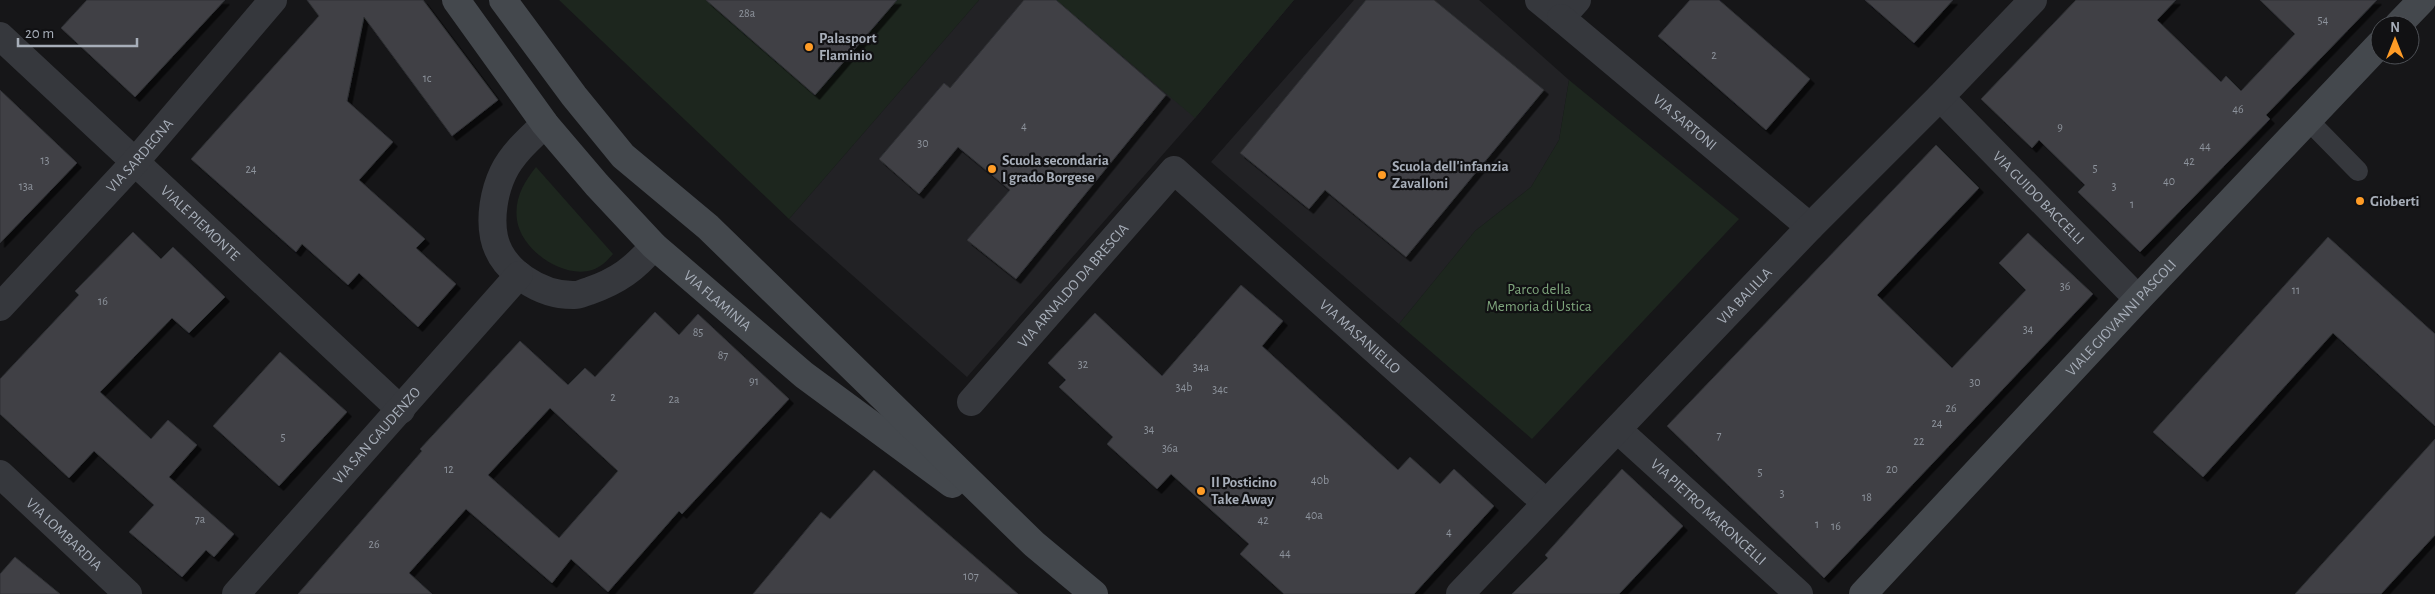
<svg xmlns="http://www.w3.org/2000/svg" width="2435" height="594" font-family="'Alegreya Sans',sans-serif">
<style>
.built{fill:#222225}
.green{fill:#1d261e}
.building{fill:#404145;stroke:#2f3034;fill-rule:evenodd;filter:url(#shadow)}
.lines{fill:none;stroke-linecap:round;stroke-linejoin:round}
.lane{stroke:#36383d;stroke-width:20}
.street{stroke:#36383d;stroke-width:28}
.secondary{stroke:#44484d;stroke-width:28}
.poi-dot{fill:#ff9c26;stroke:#111113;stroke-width:2}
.labels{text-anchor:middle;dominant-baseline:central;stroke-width:4.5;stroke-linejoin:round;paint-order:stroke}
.number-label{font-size:12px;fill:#8d939c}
.poi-label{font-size:15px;font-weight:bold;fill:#a7aeb9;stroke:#111113;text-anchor:start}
.street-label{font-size:15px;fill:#a7aeb9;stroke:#111113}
.park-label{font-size:15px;fill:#7ea57c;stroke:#111113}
</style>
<defs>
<filter id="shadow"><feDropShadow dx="4.5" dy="4.5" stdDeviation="0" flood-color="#0009"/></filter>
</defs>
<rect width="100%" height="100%" fill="#161618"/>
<path class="built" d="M979,0h315l-99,118 -228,259 -178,-158z
M1354,0h125l90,80 -10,60 -28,47 -56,44 -76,93 -188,-162z"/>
<path class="green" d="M559,0h420l-190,219z
M1056,0h238l-99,118z
M1569,80l170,139 -207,220 -133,-115 76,-93 56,-44 28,-47z
M536,167l77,87c-5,6 -12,13 -21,16 -29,9 -71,-20 -75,-50 -3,-21 7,-38 19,-53z"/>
<path class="building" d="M87,0h138l-90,97 -74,-69z
M307,0h116l75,100 -46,36 -88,-119 -17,84 46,41 -34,38 66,59 -9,9 40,36 -38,43 -59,-54 -11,12 -46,-41 -6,8 -105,-93 128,-143z
M706,0h191l-82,95z
M1024,0h32l110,95 -150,184 -49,-39 43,-50 -52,-43 -39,47 -40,-35 65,-76 6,5z
M1366,0h68l110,90 -138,167 -81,-67 -16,19 -69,-56z
M1690,0h29l91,79 -44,51 -108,-94z
M1865,0h88l-39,43z
M2076,0h100l-19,20 64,62 5,-6 15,15 54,-57 -35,-34h117l-111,115 4,4 -130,133 -62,-60 7,-7 -46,-45 -7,8 -51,-49z
M0,90l77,73 -77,80z
M1936,145l43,43 -102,107 75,73 74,-78 -27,-27 29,-30 65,61 -269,284 -157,-152z
M133,232l28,27 12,-12 52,50 -36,36 -17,-15 -72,74 51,47 17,-19 29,25 -28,32 65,57 -20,23 -8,-7 -24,27 -53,-45 25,-27 -60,-54 -25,27 -69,-64v-35l79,-84 -4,-4z
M2328,237l107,97v92l-102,-93 -130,144 -50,-45z
M1241,285l42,36 -21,25 136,124 12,-13 30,27 14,-15 40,37 -80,88h-130l-44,-40 9,-10 -78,-70 -14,15 -50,-45 6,-7 -54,-50 7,-7 -18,-17 47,-50 67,63z
M655,312l24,23 19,-21 91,85 -107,115 -3,-3 -71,81 -37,-33 -19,24 -86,-74 -57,64 23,21h-134l124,-143 -2,-2 100,-108 48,44 17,-17 10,9zM550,408l68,63 -59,67 -71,-63z
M280,352l67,60 -68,74 -66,-60z
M2435,439v96l-54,59h-86z
M1622,469l61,57 -64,68h-107l36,-36 -3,-3z
M874,470l144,124h-265l68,-82 9,7z
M15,557l45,37h-60v-20z"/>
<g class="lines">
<path class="lane" d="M2308,120l50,51"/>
<g class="street">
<path d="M1539,0l22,18 16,-18"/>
<path id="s1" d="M1561,18l249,209"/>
<path id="s2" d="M0,36l401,374"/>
<path id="s3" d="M1940,97l198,202"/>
<path d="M545,124c-15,14 -33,30 -42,49 -9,19 -13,44 -9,64 7,34 47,59 81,58 4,0 10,-3 14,-4 29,-10 45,-22 65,-45"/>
<path id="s4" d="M0,307l134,-144 139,-163"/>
<path id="s5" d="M971,402l203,-232 372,333"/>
<path id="s6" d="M1618,430l181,164"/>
<path id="s7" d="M0,474l128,120"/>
<path id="s8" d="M236,594l283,-319"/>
<path id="s9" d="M1460,594l350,-367 130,-130 93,-97"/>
</g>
<g class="secondary">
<path id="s10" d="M456,0l89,124 52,61 57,61 150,129 148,109"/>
<path d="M503,0l71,96 49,60 85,71 326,317 60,50"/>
<path d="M2398,25l24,-25"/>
<path id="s11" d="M1863,594l275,-295 242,-255"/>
</g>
</g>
<g class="poi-dot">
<circle cx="809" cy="47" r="5"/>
<circle cx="992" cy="169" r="5"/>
<circle cx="1382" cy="175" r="5"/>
<circle cx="2360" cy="201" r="5"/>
<circle cx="1201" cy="491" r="5"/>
</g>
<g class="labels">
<g class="number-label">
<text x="747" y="13">28a</text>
<text x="2323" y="20">54</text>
<text x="1714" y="55">2</text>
<text x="427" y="78">1c</text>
<text x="2238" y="109">46</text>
<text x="1024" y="126">4</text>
<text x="2060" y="127">9</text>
<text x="923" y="143">30</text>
<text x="2205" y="146">44</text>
<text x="45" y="160">13</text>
<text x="2189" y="161">42</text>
<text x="2095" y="168">5</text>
<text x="251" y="169">24</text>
<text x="2169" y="181">40</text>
<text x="26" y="186">13a</text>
<text x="2114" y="186">3</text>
<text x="2132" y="204">1</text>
<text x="2065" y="286">36</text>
<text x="2296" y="290">11</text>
<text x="103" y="301">16</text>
<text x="2028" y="329">34</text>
<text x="698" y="332">85</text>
<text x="723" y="355">87</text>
<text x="1083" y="364">32</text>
<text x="1201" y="367">34a</text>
<text x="754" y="381">91</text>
<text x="1975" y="382">30</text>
<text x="1184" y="387">34b</text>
<text x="1220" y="389">34c</text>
<text x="613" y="397">2</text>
<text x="674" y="399">2a</text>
<text x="1951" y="408">26</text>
<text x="1937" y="423">24</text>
<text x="1149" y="429">34</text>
<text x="1719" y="435">7</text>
<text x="283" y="437">5</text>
<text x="1919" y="441">22</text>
<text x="1170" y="448">36a</text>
<text x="449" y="469">12</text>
<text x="1892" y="469">20</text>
<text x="1760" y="472">5</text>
<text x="1320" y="480">40b</text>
<text x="1782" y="493">3</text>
<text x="1867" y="497">18</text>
<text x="1314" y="515">40a</text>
<text x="200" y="519">7a</text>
<text x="1263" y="520">42</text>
<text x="1817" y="524">1</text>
<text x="1836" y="526">16</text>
<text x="1449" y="532">4</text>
<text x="374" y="544">26</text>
<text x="1285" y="553">44</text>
<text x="971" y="576">107</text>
</g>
<g class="poi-label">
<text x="819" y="38">Palasport<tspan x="819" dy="17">Flaminio</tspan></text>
<text x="1002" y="160">Scuola secondaria<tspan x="1002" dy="17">I grado Borgese</tspan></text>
<text x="1392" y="166">Scuola dell'infanzia<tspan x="1392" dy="17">Zavalloni</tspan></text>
<text x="2370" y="201">Gioberti</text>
<text x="1211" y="482">Il Posticino<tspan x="1211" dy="17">Take Away</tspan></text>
</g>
<g class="street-label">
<text stroke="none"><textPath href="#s1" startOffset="162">VIA SARTONI</textPath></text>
<text stroke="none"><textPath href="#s4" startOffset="206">VIA SARDEGNA</textPath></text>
<text stroke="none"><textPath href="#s3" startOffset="141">VIA GUIDO BACCELLI</textPath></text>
<text stroke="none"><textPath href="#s2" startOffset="274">VIALE PIEMONTE</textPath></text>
<text stroke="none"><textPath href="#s5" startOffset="155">VIA ARNALDO DA BRESCIA</textPath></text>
<text stroke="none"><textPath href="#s9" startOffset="412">VIA BALILLA</textPath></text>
<text stroke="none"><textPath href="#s10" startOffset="400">VIA FLAMINIA</textPath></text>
<text stroke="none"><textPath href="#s11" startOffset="378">VIALE GIOVANNI PASCOLI</textPath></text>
<text stroke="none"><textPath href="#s5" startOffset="558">VIA MASANIELLO</textPath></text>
<text stroke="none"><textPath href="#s8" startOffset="212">VIA SAN GAUDENZO</textPath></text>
<text stroke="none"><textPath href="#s6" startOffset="122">VIA PIETRO MARONCELLI</textPath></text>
<text stroke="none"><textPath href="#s7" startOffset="88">VIA LOMBARDIA</textPath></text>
</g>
<g class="park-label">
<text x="1539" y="289">Parco della<tspan x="1539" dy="17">Memoria di Ustica</tspan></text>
</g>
</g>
<g transform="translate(2395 40)"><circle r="24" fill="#111113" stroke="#4d5055"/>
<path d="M0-4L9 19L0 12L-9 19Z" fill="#ff9c26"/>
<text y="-8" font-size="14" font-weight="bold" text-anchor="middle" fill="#a7aeb9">N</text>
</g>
<path d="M18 38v8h119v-8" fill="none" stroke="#a7aeb9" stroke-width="2.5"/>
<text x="25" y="38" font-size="15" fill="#a7aeb9" stroke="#111113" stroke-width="4" paint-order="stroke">20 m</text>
</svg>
